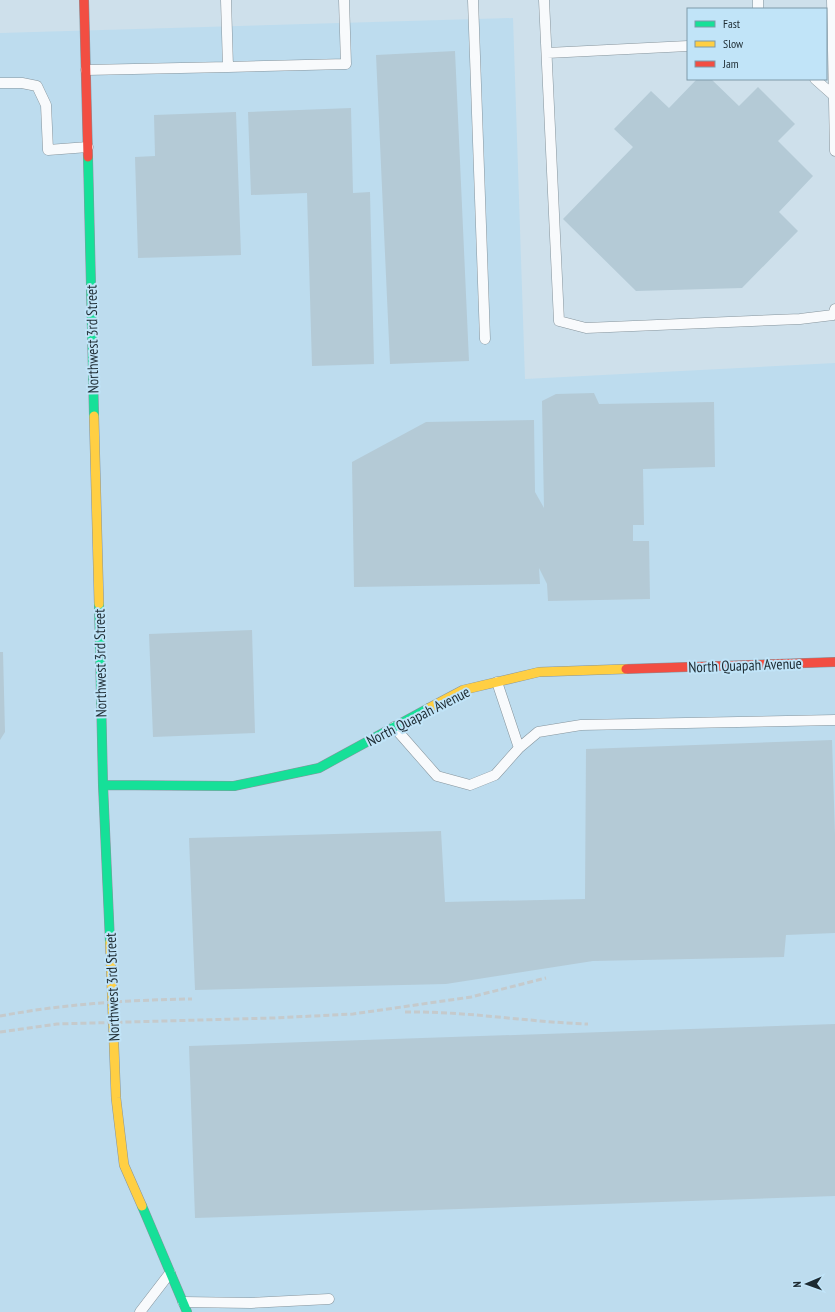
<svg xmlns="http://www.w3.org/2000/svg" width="835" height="1312" font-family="'PT Sans Narrow',sans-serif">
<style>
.built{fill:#bddcee}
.building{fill:#b4cad6}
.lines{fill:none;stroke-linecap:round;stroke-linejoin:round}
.lane-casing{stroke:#86949c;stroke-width:11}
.fast-casing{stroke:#86949c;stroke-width:10}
.slow-casing{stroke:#86949c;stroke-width:10}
.jam-casing{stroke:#86949c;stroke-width:10}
.lane{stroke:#f8fafc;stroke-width:10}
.fast{stroke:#16e098;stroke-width:9}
.slow{stroke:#ffcf43;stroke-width:9}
.jam{stroke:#f24e42;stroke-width:9}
.rail{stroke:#c5cacc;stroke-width:3;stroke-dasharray:6 3;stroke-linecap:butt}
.labels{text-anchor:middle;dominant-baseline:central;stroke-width:4;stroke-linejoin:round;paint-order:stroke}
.street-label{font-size:15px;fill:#1d2b32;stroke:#c1e4f8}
</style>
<rect width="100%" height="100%" fill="#cee0eb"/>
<path class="built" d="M513,18l12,361 310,-16v949h-835v-1279z"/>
<path class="building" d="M455,51l14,310 -79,3 -14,-309z
M697,79h14l28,27 19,-19 37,37 -17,17 35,35 -34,36 19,19 -56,57 -106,3 -73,-72 70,-72 -19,-18 37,-38 18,17z
M351,108l2,85 17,-1 4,172 -62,2 -5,-173 -56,2 -3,-83z
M236,112l5,143 -103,3 -3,-101 20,-1 -1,-41z
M594,393l5,11 115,-2 1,65 -72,2 1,56h-11v16h16l1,58 -102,2 -1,-17 -8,-16 1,16 -186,3 -2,-125 74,-40 108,-2 1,72 9,16 -2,-107 14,-7z
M252,630l3,103 -102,4 -4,-103z
M0,652h3l2,80 -5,8z
M832,740l3,95v98l-49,2 -2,22 -191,4 -147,23 -251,6 -6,-152 252,-7 4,71 140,-3 1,-150z
M835,1024v172l-640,22 -6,-172z"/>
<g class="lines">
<defs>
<path id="lane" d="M226,0l2,67 118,-3 -2,-64
M473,0l12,339
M544,0l15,321 27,7 214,-9 33,-4 2,-6
M758,0v9
M832,0l3,151
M547,53l141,-7
M86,70l142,-3
M815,79l18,16
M0,83h22l15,3 9,19 2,45 40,-3
M394,727l43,49 33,9 25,-10 24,-27 -22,-66
M519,748l19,-16 43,-7 254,-5
M183,1302l68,1 78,-4
M140,1312l30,-39"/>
<path id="fast" d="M88,157l6,259
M99,604l4,181 7,157
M103,785l131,1 85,-18 110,-60
M142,1206l45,106"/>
<path id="slow" d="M94,416l5,188
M429,708l34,-18 76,-18 87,-3
M110,942l6,156 8,67 18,41"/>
<path id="jam" d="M84,0l4,157
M626,669l209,-7"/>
</defs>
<use href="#lane" class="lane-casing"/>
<use href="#fast" class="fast-casing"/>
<use href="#slow" class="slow-casing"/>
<use href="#jam" class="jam-casing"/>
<use href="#lane" class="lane"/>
<use href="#fast" class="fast"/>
<use href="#slow" class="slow"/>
<use href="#jam" class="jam"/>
<path class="rail" d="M405,1012c61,-1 122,10 183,12
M0,1016c64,-12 127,-16 192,-17
M0,1032l57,-8 216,-6 80,-4 118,-17 75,-19"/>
</g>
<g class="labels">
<g class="street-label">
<text transform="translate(92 339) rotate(-91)">Northwest 3rd Street</text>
<text transform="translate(100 663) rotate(-91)">Northwest 3rd Street</text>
<text transform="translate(745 665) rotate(-2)">North Quapah Avenue</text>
<text transform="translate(418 716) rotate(-27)">North Quapah Avenue</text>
<text transform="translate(112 987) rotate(-92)">Northwest 3rd Street</text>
</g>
</g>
<rect x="687" y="8" width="140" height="72" fill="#c1e4f8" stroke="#7f9aa9"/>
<rect x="695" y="21" width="20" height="6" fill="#16e098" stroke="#7f9aa9"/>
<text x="723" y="28" font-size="12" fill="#1d2b32">Fast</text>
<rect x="695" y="41" width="20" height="6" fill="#ffcf43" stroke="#7f9aa9"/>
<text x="723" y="48" font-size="12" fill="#1d2b32">Slow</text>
<rect x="695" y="61" width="20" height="6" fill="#f24e42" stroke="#7f9aa9"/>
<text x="723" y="68" font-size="12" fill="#1d2b32">Jam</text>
<g transform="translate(807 1284) rotate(268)" stroke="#c1e4f8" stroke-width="3" paint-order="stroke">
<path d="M0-3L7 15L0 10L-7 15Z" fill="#1d2b32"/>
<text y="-6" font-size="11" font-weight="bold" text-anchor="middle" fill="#1d2b32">N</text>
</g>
</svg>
